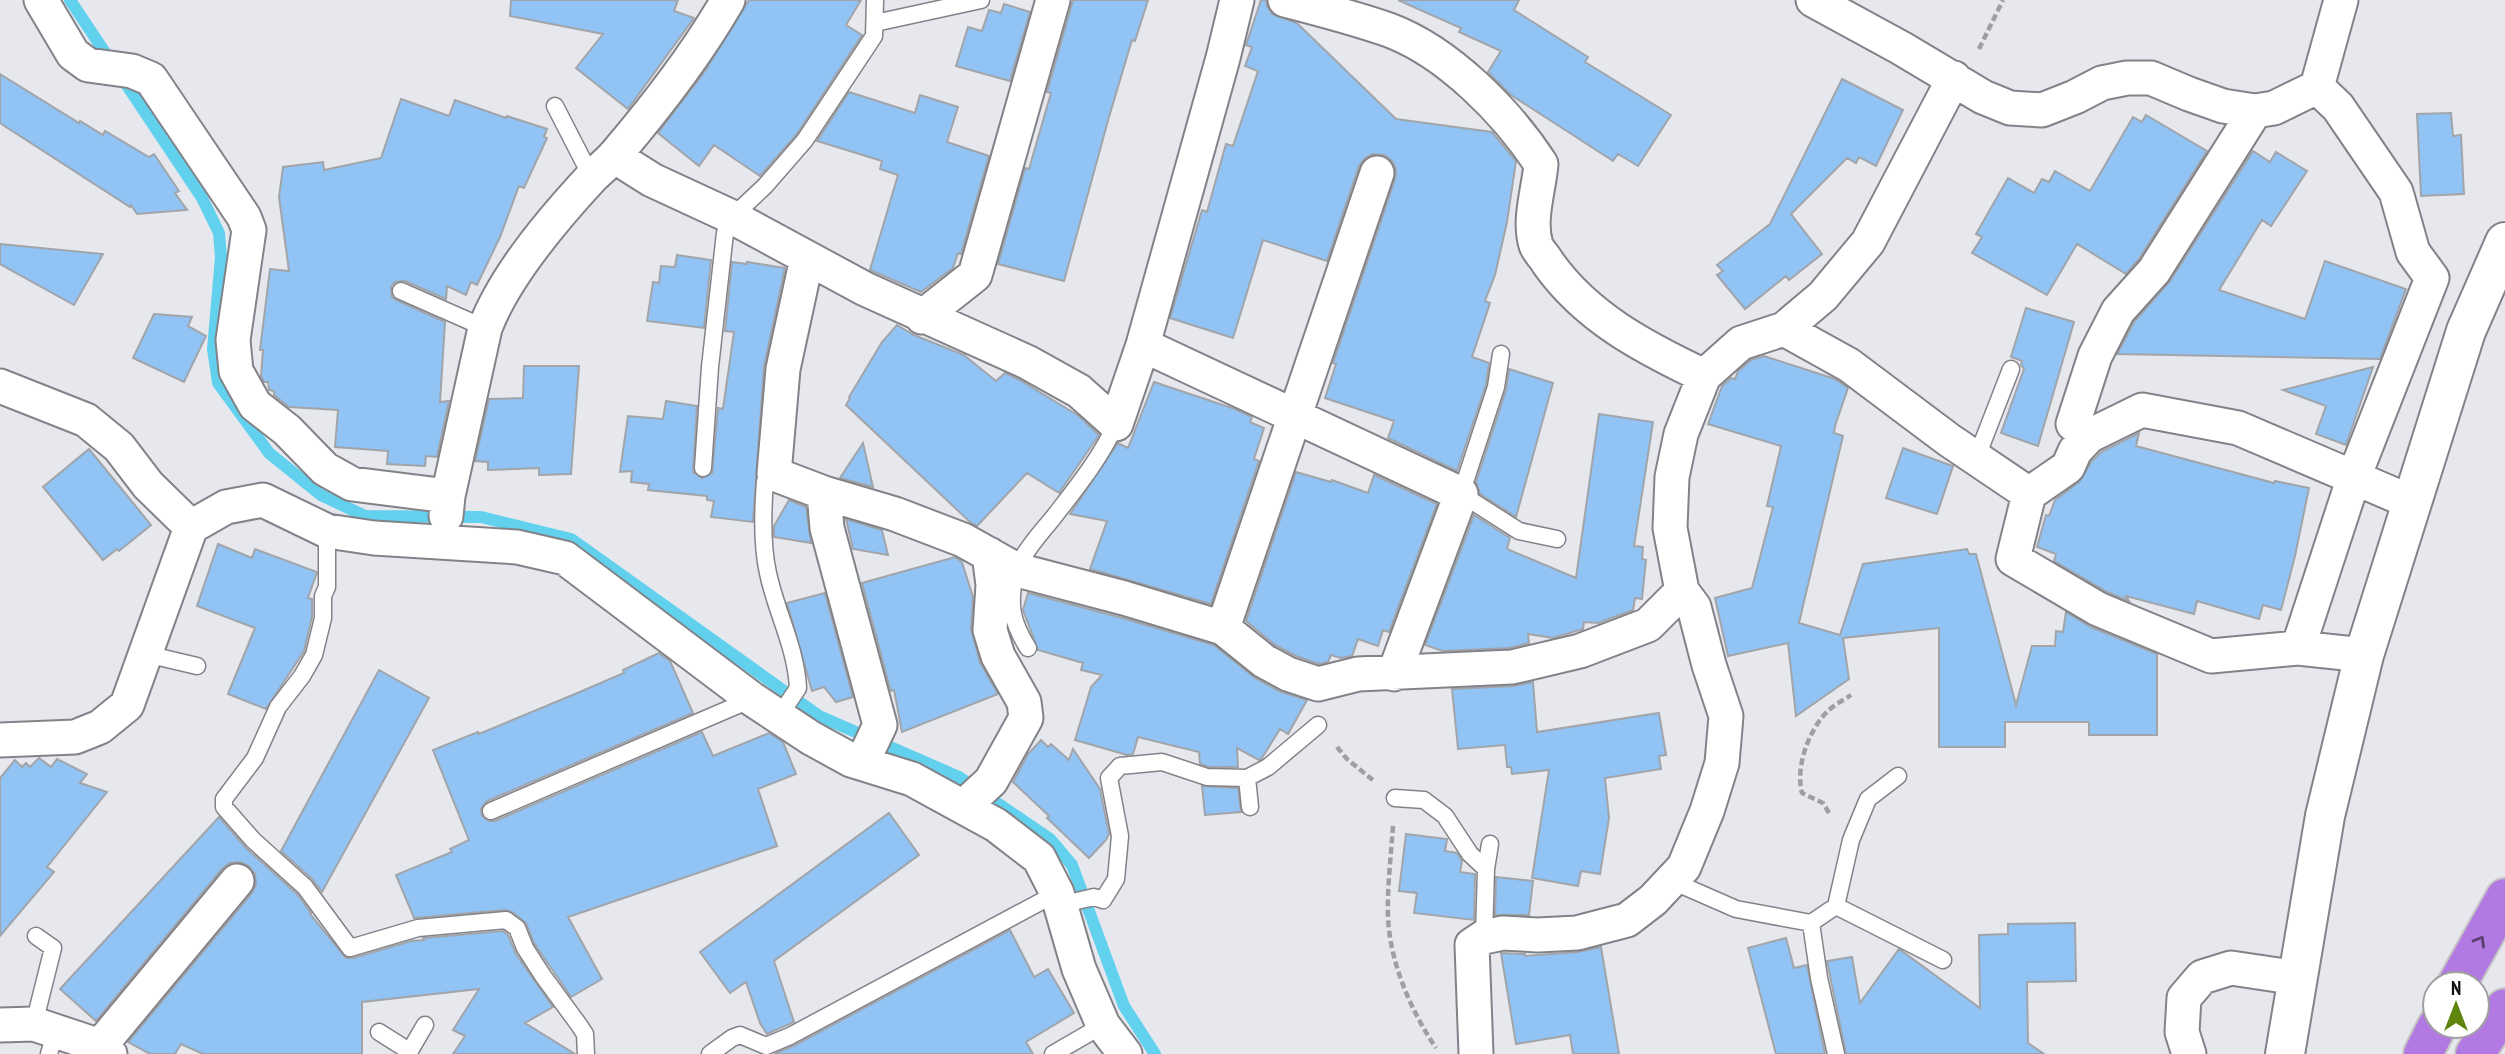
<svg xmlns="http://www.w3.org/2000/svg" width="2505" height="1054" font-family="'PT Sans Narrow',sans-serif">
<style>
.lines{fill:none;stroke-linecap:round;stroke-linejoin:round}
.stream{stroke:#62d1ee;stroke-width:12}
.building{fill:#91c3f4;stroke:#a1a5aa;stroke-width:2}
.lane-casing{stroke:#828389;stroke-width:19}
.street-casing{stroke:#828389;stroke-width:37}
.secondary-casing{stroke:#828389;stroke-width:42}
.highway-casing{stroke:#c5c5c6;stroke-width:42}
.path{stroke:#9e9ea3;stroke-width:4.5;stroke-dasharray:7 3.5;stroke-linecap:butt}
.lane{stroke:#fff;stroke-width:16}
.street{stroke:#fff;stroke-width:33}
.secondary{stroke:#fff;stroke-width:38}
.highway{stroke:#b379e2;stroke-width:38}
.oneway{stroke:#593f6f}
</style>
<rect width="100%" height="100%" fill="#e7e8ee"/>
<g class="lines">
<path class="stream" d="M70,0l132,198 17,35 2,24 -8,92 5,34 51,70 52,42 44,21 116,1 90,22 248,177 140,61 91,62 22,26 52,141 31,48"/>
</g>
<path class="building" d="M511,0h167l-4,11 20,7 -66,91 -52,-41 27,-34 -93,-18z
M749,0h112l-15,25 16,10 -65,99 -37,42 -46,-31 -15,21 -41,-33 47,-62z
M1073,0h75l-13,41 -3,-1 -23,77 -45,164 -66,-17 27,-96 4,1 22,-76 -4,-1z
M1261,0h5l1,6 5,8 25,9 99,96 96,13 24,29 -9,61 -12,53 -10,26 5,2 -18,54 17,6 -3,22 -29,86 -69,-33 6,-17 -69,-23 11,-34 -3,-1 62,-184 1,-10 -4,-8 -8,-6 -11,-1 -8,4 -6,8 -32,95 -64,-21 -30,98 -63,-20 32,-108 5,2 19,-68 7,2 25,-75 -13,-5 7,-19 -6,-2z
M1398,0h121l-5,10 74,47 -3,5 86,53 -33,51 -20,-12 -5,7 -102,-66 -23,-23 13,-21 -42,-19 2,-4z
M1004,4l26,8 -20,69 -54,-15 12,-39 14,4 7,-21 12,3z
M0,74l79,49 1,-2 23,14 2,-4 44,26 5,-3 25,37 -4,2 12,17 -50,4 -6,-9 -1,2 -130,-84z
M1842,79l61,31 -27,56 -17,-9 -3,6 -9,-5 -56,56 31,40 -33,26 -3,-4 -41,33 -28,-34 6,-4 -6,-6 53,-41z
M849,92l66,21 5,-18 38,12 -11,35 42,14 -28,98 -3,-1 -5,15 -32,24 -51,-22 28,-95 -18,-6 2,-8 -65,-20z
M401,99l48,17 6,-16 51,18 1,-2 40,13 -3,8 3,1 -23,50 -5,-2 -19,51 -23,48 -6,-3 -5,13 -19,-9 -1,13 -41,-18 -10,1 -4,5 1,10 4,3 49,22 -5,80 9,-1 -12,56 -11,-1 -1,10 -38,-2 1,-13 -53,-4 3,-37 -49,-3 -15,-12v-4l-5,-1 -1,-8h-4l-3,-6 2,-26h-3l10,-81 19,2 -10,-74 4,-30 40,-5 1,8 57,-12z
M2451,113l2,23 8,-1 3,59 -43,2 -4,-82z
M2146,115l61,36 -68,108 -13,15 -49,-30 -30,51 -75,-42 10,-16 -6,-3 32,-56 26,15 8,-14 7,3 6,-11 35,20 43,-74 9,5z
M2253,151l17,11 6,-10 31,19 -36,55 -9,-6 -43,70 86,29 20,-58 81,28 -26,70 -263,-5 17,-32 36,-41z
M0,244l103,10 -29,51 -74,-41z
M677,255l34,5 -7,68 -57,-7 6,-39 6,1 2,-17 14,1z
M732,262l15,2v-2l38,6 -21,99 -11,155 -42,-5 3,-16 -7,-1v-4l-59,-6 1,-6 -18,-2 1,-11 -12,1 8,-56 35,3 3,-18 31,5 -4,66 9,6 10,-5 6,-65 5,1 11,-77 -9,-1z
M2026,308l48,14 -36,124 -37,-13 23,-64 -3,-4 1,-4 -11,-4z
M154,314l38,3 -4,9 18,10 -22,46 -51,-24z
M897,325l17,10 50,20 32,26 9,-8 13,6 61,37 20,19 -40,58 -32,-20 -50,53 -7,-4 -124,-117 4,-7 -1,-1 33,-55z
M1764,356l71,23 13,9 -13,38 -1,7 9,3 -44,187 41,12 23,-71 104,-15 2,5h7l40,151 16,-59h23l1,-15 7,1 3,-20 25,15 66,27v81h-68v-13h-84v25h-66v-119l-96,10 6,41 -53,37 -8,-73 -60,13 -13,-58 37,-10 21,-81 -6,-1 14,-60 -73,-22 14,-38 9,-8 4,1 3,-8 13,-11z
M524,366h55l-8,108 -32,1v-7l-51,2v-8l-13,-1 14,-62 34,-1z
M2373,367l-27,78 -30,-11 10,-28 -43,-16z
M1509,369l44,14 -37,134 -36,-23 -4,-12 30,-92z
M1154,382l81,27 17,8 -2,5 14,6 -10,31 5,2 -48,143 -121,-35 17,-48 -37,-7 48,-71 10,5z
M1599,414l54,8 -19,124 9,1 -1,12 4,1 -4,39 -7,-1 -2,12 -35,13 -14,-1 -1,7 -30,9 -25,-4 1,9 -20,5 -66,3 -18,-6 49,-130 36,23 -3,11 69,29z
M2139,433l-3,13 138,37 1,-2 34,7 -14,68 -14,54 -18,-5 -4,14 -62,-18 -3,13 -68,-18 3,5 -22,-9 -53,-31 2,-7 -19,-7 9,-32 3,1 6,-16 24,-18 12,-20 10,-10z
M863,443l10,44 -33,-9z
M1903,448l50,18 -16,48 -51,-16z
M89,449l62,76 -32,26 -2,-2 -14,11 -60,-73z
M1296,472l35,10 1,-2 36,13 6,-18 63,29 -48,128 -6,-2 -5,16 -20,-7 -6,17 -11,2 -10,-3 -3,7 -9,2 -23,-8 -21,-11 -29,-24z
M789,500l17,7 5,36 -37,-6v-11z
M846,519l36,11 6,25 -35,-6z
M218,544l34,14 3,-9 62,23 -9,26 4,1v18l-8,34 -38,58 -38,-15 27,-66 -58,-22z
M955,557l7,5 11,35 -2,32 9,33 18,32 -96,38 -8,-42 -3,1 -2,-6 -27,-102z
M825,593l28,104 -17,5 -12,-15 -12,4 -25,-88z
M1028,593l91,24 95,28 41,33 24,13 28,9 -19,34 -8,-5 -18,29 -3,2 -22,-12 1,19h-29l-9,-3 -1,-12 -61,-15 -5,17 -6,1 -52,-15 16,-53 11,-12 -21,-5 2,-7 -45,-13 -15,-40z
M659,653l11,8 23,52 -206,88 -6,8 1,7 7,5h6l207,-89 11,24 56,-23 14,9 13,32 -38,15 19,57 -209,71 34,62 -31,18 -37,-54 -8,-20 -14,-11 -7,-2 -91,8 -18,-43 56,-23 -2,-3 19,-9 -36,-90 45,-18 1,2 96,-40 49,-21 -1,-3z
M379,670l50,28 -107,194 -10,-13 -31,-28z
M1533,682l4,50 122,-19 7,42 -7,1 2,13 -56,9 4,40 -9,56 -19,-3 -3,15 -46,-8 17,-108 -37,4 -1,-7h-4l-2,-22 -47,4 -6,-60 61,-3z
M1041,740l7,7 3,-3 18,16 4,-11 27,40 9,45 -3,6 -17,18 -42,-40 2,-2 -36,-34 15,-28z
M39,758l12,9 6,-8 30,15 -7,9 27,9 -60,75 7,5 -54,64v-158l15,-18 7,7 4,-4 4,4z
M1202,786l36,2 3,24 -36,3z
M889,813l30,42 -145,106 20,61 -27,12 -7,-11 -14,-41 -16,11 -30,-41z
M219,817l27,31 51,46 14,19 -1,1 36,44h7l58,-17 13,-1 -1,-2 80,-7 5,4 8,19 37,53 -28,16 50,31h-122l12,-18 -12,-6 26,-41 -117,13v52h-159l-22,-10 -6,10h-25l-22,-12 124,-149 4,-9 -1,-10 -6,-8 -9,-4 -10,1 -8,6 -126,152 -36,-32z
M1406,834l41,5 -2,12 12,2 5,8 -2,11 15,2 -1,46 -60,-7 3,-20 -18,-2z
M1496,877l37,4 -4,34h-34z
M2075,923l1,58 -49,1 1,61 16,11h-198l-19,-93 25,-4 8,46 39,-54 81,59 -1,-73 29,-1v-10z
M1010,930l24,47 14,-8 26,44 -48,29 7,12h-259l21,-9z
M1786,938l8,30 13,-3 18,89h-49l-28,-106z
M1601,947l18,107h-46l-3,-19 -54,9 -15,-91 24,1v2l53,-4z"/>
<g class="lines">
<defs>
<path id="lane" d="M875,23l106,-23
M555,106l37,72
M401,291l84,37
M1501,354l-5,33 -35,107 58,37 38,8
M1976,459l35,-90
M703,468l7,-101 15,-134 7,-16 33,-31 40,-46 69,-104 1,-36
M774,474l-9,7c-2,26 -3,66 3,92 8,39 28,74 30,115l-18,27
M327,531v56l-4,9v22l-9,37 -12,21 -24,31 -23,51 -31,41v8l29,33 52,47 45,61 68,-20 88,-8 11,8 8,20 18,28 36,49 6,9 1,20
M1028,648c-17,-27 -20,-45 -12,-77 5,-16 26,-40 37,-53 23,-30 47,-59 63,-94
M146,654l51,12
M1247,778l21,-11 50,-42
M1395,798l29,2 21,16 25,38 16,15
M491,811l261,-112
M1672,881l64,28 75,14 25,-17 107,54
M1060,905l34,-8 9,3 13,-21 4,-43 -11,-58 11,-12 42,-4 45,15 40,1 3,29
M1836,906l15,-66 17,-41 30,-23
M1811,923l8,55 17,76
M1484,937l2,-68 4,-25
M34,1024l19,-76 -17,-12
M379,1032l30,19
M49,1054l7,-24
M408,1054l17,-29
M710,1054l22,-16 8,-3 26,11 24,-10 267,-143
M1053,1054l50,-29"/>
<path id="street" d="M41,0l32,54 15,11 44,6 19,8 93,138 5,13 -16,110 3,31 19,34 32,25 38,39 27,15 96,12
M1285,0c35,9 70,18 104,30 59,22 118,82 152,134 -2,25 -13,56 -5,81 2,6 9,12 12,18 39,55 97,85 156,113
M1813,0l88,48 82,49 27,11 32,2 33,-13 27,-14 25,-5h24l38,16 34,12 32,5 19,-3 43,-21 24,-87
M614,156l38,24 80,37 133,72 162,73 52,29 37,33 27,-79 80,-287 14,-58
M807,258l-24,111 -9,105 50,19 71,21 68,26 54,30 107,28 99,30 41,33 24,13 30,10 40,-10 154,-7 68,-16 68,-26 34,-34
M922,317l53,-42 78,-275
M1784,329l65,36 100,75 80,54 -16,65 85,50 113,47 87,-8 66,7
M1143,345l318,149 -67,180
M0,386l86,34 33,27 29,38 43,42
M2089,436l-16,-12 22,-68 23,-45 36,-40 101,-160
M824,493l3,35 53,197 -18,38
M2029,494l39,-27 7,-16 14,-15 53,-26 96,18 173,74
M446,516l2,-20 37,-168c20,-53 69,-110 107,-151 8,-8 16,-14 23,-22 41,-48 82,-101 113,-155
M1223,628l154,-455
M2298,648l56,-171 78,-199 -19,-26 -17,-60 -58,-85 -21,-20
M0,740l75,-3 25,-10 27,-22 64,-178 35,-20 37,-7 64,31 47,7 143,9 48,11 187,141 59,39 40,22 61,19 84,46 43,33 18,35 22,76 24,56 22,29
M963,807l28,-26 35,-63 -2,-16 -26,-46 -8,-26 3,-45 -4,-31
M0,1025l34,-1 66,22 10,8
M100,1046l137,-165
M1476,1054l-4,-109 12,-8 19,-4 35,2 39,-2 50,-13 26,-20 31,-33 23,-56 15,-48 4,-47 -17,-51 -15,-58 -12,-16 -12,-63 2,-51 9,-43 23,-58 37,-33 43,-14 39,-33 45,-54 86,-164
M2189,1054l-7,-22 2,-34 18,-21 29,-9 67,10"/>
<path id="secondary" d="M2285,1054l40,-238 39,-161 102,-324 39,-89"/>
<path id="highway" d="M2457,984l48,-86
M2423,1054l14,-28
M2475,1054l30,-46"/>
</defs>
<use href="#lane" class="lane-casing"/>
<use href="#street" class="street-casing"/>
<use href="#secondary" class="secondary-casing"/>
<use href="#highway" class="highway-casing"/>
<path class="path" d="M1979,49l24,-49
M1337,747l10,12 27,22
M1829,813l-6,-10 -21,-10c-7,-26 7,-64 26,-82 7,-7 16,-11 23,-16
M1393,826c-2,30 -6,61 -5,91 2,46 23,94 48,131"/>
<use href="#lane" class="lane"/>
<use href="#street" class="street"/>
<use href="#secondary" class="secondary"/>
<use href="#highway" class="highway"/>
</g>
<defs><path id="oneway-chevron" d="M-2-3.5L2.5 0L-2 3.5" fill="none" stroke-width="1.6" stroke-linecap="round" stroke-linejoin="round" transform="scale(1.75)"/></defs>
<use class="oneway" href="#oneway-chevron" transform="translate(2480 941) rotate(-60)"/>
<g transform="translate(2456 1005)"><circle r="33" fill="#ffffff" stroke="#9f9fa0" stroke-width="2"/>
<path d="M0-5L12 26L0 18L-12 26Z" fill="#5e860e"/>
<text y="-10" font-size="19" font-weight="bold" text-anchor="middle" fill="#0f0f11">N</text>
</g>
</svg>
